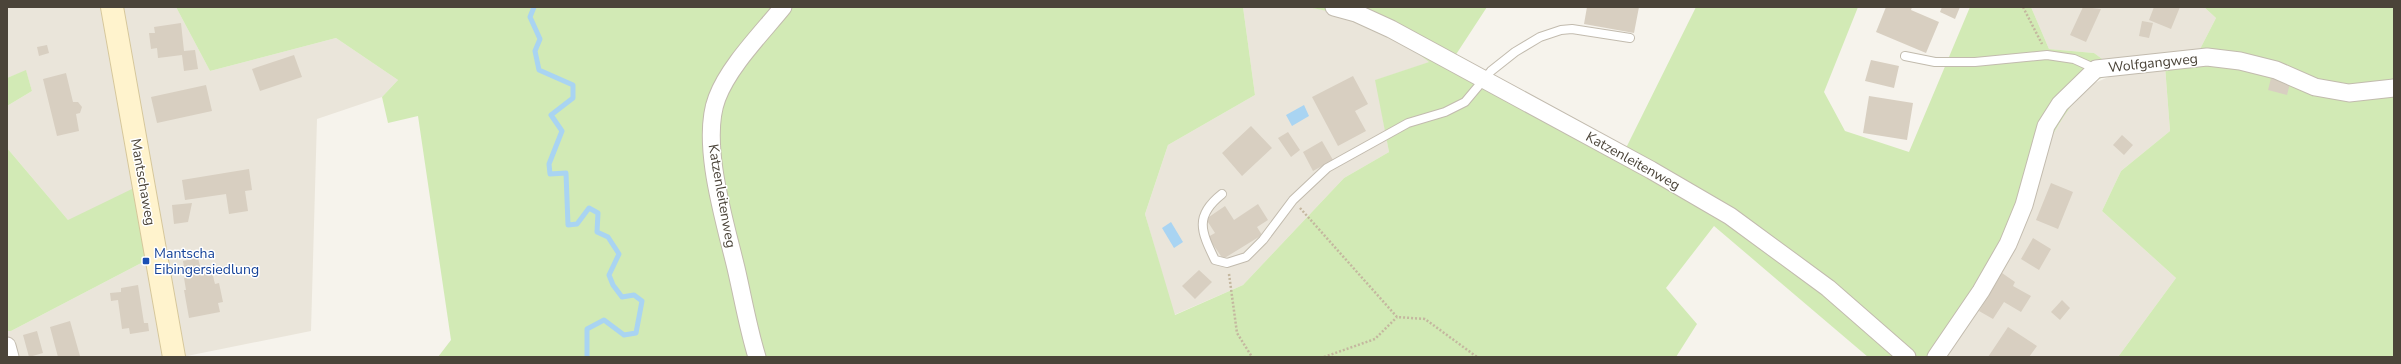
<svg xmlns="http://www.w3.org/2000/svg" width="2401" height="364" font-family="'Nunito Sans',sans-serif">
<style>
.residential{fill:#eae5da}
.green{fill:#d2eab5}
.water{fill:#a9d4f2}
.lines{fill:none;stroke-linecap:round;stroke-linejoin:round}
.stream{stroke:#a9d4f2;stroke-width:5}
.building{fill:#d8cfc1}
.lane-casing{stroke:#c2bbae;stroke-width:10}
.street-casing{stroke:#c2bbae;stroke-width:19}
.secondary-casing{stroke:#d6c79b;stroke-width:24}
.path{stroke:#c4b79f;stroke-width:2.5;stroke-dasharray:2 2;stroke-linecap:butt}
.lane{stroke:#fff;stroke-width:8}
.street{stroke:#fff;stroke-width:17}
.secondary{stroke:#fff3cd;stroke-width:22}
.transit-dot{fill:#1a4fb4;stroke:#fff;stroke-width:1.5}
.labels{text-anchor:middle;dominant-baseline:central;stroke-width:3;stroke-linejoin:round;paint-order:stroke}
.street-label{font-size:14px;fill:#4b4439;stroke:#fff}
.transit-label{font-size:14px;fill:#164399;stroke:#fff;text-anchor:start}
</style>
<rect width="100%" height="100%" fill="#f6f3ec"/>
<path class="residential" d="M7,7h169l34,64 126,-33 62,42 -16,17 -65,22 -6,212 -129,26h-175v-26h4l136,-71 -79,-40 -61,-72v-42l25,-15 -6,-20 -19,7z
M1243,7h65l21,4 58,22 43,29 -54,18 13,72 -45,26 -101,107 -69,30 -29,-101 23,-69 87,-50z
M2031,7h173l12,11 -18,35 -93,8 -11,-8 -45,-4z
M2165,66l5,65 -49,40 -19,40 74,67 -58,79h-172l105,-219 16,-27 25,-27 31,-13z"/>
<path class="green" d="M176,7h1067l12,88 -87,50 -23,69 30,101 68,-30 101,-107 45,-26 -14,-72 54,-18c-35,-28 -77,-47 -121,-55h179l-32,49 171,92 70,-141h162l-34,85 21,39 64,21 61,-145h61l18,42 45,4 11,8 93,-8 18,-35 -12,-11h190v350h-276l58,-79 -74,-67 19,-40 49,-40 -5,-65c-23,3 -55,4 -74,18 -17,14 -29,35 -40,54l-105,219h-78l-154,-131 -48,62 31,36 -21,33h-1238l13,-17 -33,-224 -30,7 -6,-26 16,-17 -62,-42 -126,33z
M26,70l6,21 -25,15v-28z
M7,148l61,72 66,-32 13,72 -136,71h-4z"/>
<path class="water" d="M1304,105l5,11 -17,10 -6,-11z
M1171,222l12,20 -9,6 -12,-20z"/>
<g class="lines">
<path class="stream" d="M534,7l-4,10 10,22 -5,12 4,19 34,15v13l-22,17 11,16 -13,33 1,10 16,-1 2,52 9,-1 12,-16 9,5 -1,19 11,5 11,17 -10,21 4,10 9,12 12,-2 8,6 -6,32 -12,2 -20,-15 -17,9v28"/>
</g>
<path class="building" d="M1587,7h52l-5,26 -50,-9z
M1886,7h26l-1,3 28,12 -13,31 -50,-21z
M1942,7h18l-5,12 -15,-7z
M2083,7l18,2 -15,33 -16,-7z
M2154,7h26l-9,22 -22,-9z
M2142,21l11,2 -4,15 -10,-2z
M181,23l3,28 11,-1 3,19 -14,2 -2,-16 -24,3 -1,-10 -6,1 -2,-16h6l-1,-6z
M47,45l2,8 -10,3 -2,-9z
M294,55l8,22 -42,14 -8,-22z
M1871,60l28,6 -5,22 -29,-7z
M66,73l7,29h5l4,5 -2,6 -4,1 3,17 -22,5 -14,-57z
M1353,76l15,28 -13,7 11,20 -28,15 -26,-49z
M2271,78l19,5 -3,12 -19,-5z
M206,85l6,26 -55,12 -6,-26z
M1869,96l44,7 -6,37 -44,-7z
M1251,126l21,22 -30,28 -20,-23z
M1288,132l12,18 -9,7 -13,-19z
M2122,135l11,10 -9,10 -11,-10z
M1322,141l11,19 -20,11 -10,-19z
M249,169l3,21 -7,1 3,20 -19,3 -3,-20 -41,6 -3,-20z
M2051,183l22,9 -15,37 -22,-9z
M192,203l-4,19 -14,2 -2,-19z
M1258,204l10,16 -11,7 5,8 -39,24 -15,-22 7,-4 -9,-14 19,-13 9,14z
M2033,238l18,11 -12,21 -18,-11z
M198,258l4,16 10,-2 3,12 4,-1 4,19 -5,1 2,9 -31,6 -5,-28h2l-2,-12h2l-3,-17z
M1199,270l13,12 -17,17 -13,-13z
M2002,273l13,9 -2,4 18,10 -10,16 -17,-10 -11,17 -14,-8z
M138,285l6,38h4l1,8 -19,3 -1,-6 -7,1 -4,-29 -7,1 -1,-8 11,-1v-4z
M2062,300l8,8 -10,12 -9,-8z
M70,321l10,35 -22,1 -8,-30z
M2008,327l29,19 -8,11h-41z
M37,331l6,22 -14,4 -6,-22z"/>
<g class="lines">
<defs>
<path id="lane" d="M1905,56l30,6h40l72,-7 27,4 22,10
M1222,194c-28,22 -21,37 -7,66l12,3 19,-6 17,-17 30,-40 34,-32 81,-45 37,-11 20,-10 26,-31 24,-19 25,-15 21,-7 11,-1 58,9"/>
<path id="street" d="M1334,7l22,6 35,16 260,141 79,46 98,72 79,69
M7,346l3,11
M757,357c-9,-29 -14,-59 -21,-89 -11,-46 -36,-126 -19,-170 12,-32 45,-65 66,-91
M1936,357l45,-66 27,-47 16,-39 22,-79 14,-22 36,-35 111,-12 33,4 36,9 39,17 34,6 45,-5"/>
<path id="secondary" d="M112,7l62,350"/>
</defs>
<use href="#lane" class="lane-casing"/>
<use href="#street" class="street-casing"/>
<use href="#secondary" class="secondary-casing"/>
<path class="path" d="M2023,7l19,37
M1300,208l97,109 28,2 52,38
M1229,274l8,59 15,24
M1324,357l51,-18 22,-22"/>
<use href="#lane" class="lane"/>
<use href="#street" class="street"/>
<use href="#secondary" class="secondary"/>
</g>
<rect class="transit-dot" x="142" y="257" width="8" height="8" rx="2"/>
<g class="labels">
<g class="street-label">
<text transform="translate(2153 63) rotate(-6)">Wolfgangweg</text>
<text transform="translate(1633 161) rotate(29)">Katzenleitenweg</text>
<text transform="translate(143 182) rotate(80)">Mantschaweg</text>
<text transform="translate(722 196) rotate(80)">Katzenleitenweg</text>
</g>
<g class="transit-label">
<text x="154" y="253">Mantscha<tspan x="154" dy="16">Eibingersiedlung</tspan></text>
</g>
</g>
<rect width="2401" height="364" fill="none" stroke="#4b4439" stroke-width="16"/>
</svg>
